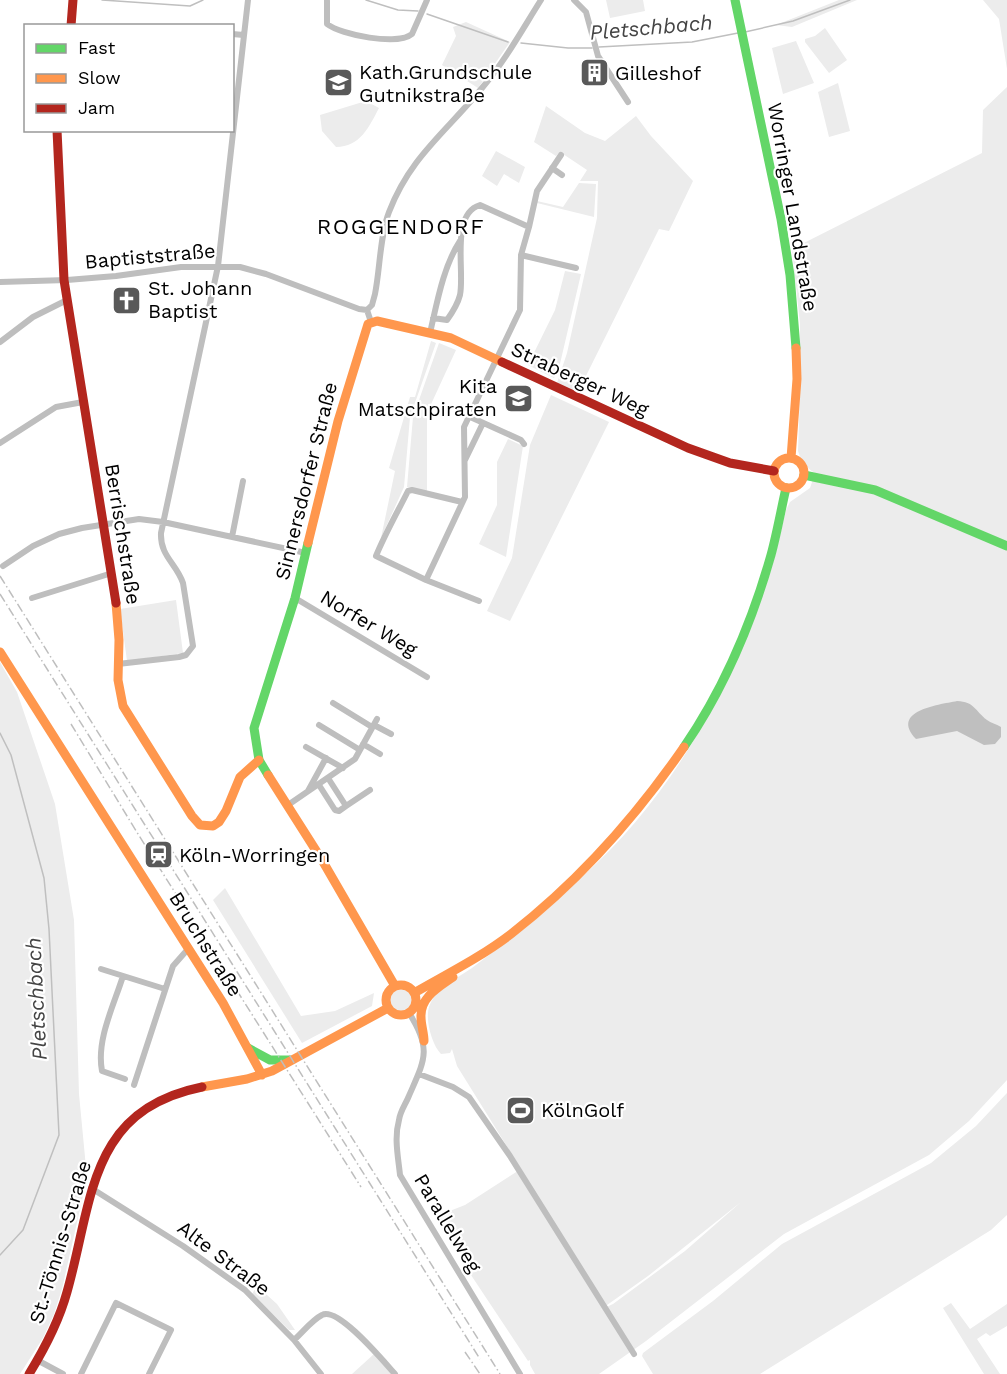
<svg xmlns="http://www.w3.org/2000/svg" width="1007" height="1374" font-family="'Work Sans',sans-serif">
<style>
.green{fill:#ececec;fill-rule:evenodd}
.water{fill:#bfbfbf}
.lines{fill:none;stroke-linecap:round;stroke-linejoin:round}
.stream{stroke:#bfbfbf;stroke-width:1.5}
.street{stroke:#bebebe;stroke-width:6}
.fast{stroke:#63d668;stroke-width:9}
.slow{stroke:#ff974d;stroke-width:9}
.jam{stroke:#b3261e;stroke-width:9}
.rail{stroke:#bebebe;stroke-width:1.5;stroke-dasharray:9 3 1.5 3;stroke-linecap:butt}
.labels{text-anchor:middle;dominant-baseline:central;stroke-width:4.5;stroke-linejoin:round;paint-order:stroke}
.poi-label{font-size:20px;fill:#000;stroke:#fff;text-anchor:start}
.street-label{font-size:20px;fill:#000;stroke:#fff}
.water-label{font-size:21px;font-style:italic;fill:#444;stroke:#fff}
.quarter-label{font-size:22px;letter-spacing:1.5px;fill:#000;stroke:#fff}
</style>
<rect width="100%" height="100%" fill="#fff"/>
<path class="green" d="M606,0h37l2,11 -35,7z
M839,0h18l-65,27 -16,-2z
M983,0h24v69l-8,-50z
M466,22l44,20 -32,46 -36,-23 14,-29 -3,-9z
M825,28l22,32 -18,13 -24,-31v-3l10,-3z
M796,41l18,42 -31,11 -11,-46z
M838,83l12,48 -21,6 -11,-45z
M1007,87v993l-38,41 -40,34 -145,79 -138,107 -47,33h-64l-5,-9v-5l-2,1 -61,-92 -25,-55 23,-9 56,-36 -64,-103 -5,-17 -2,4 -9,1c-9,-9 -16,-34 -12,-47 7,-20 27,-28 43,-39 19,-15 39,-29 58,-44 19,-15 37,-33 54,-49 86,-77 145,-183 182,-290 9,-25 14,-50 20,-75l4,-8 20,-14 5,-15c-9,-5 -14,-12 -17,-22l2,-60v-67l-8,-75 190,-96 1,-43zM741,1202l-56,49 -72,53 -13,6 48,-34z
M366,101l13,7c-10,19 -19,39 -43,39l-14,-16 -2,-16z
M546,106l39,27 20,8 31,-25 15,20 42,45 -24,50 -10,-2 -82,165 -20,-11 10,-30 30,-135 1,-37h-18l7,-11 -27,-18 -4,4 -22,-14z
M496,151l29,16 -6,16 -15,-9 -7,12 -15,-10z
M579,183l17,1 -2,33 -57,-14v-2l26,6z
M565,271l16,3 -22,94 -5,10 -26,-13 27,-55z
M431,341l5,2 -26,74 -6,70 -23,51 14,-67 -6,-3 21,-71h5z
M439,343l17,7 -29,63v79l-20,-5 6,-70z
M551,395l58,27 -99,199 -23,-10 25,-53 18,-113z
M508,439l15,7 -17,111 -27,-13 18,-39v-43z
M176,600l7,53 -56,8 -7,-52z
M0,662l17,30 38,112 19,116 5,174 8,84 -25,111 -8,25 -11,24 -23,36h-20z
M225,888l76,128 34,-5 39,-18 -2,13 -70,37 -89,-143z
M390 1000a11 11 0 1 1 22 0a11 11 0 1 1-22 0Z
M1007,1093v122l-16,15 -231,144h-107l-11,-18 1,-3 70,-52 69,-57 149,-81 45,-37z
M257,1286l20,18 18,26h-6l-37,-36z
M951,1303l19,26 37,-25v22l-17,10 -4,-3 -9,6 23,35h-16l-41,-66z
M374,1354l19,20h-41z"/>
<path class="water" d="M957,701c18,1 17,9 30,19 4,3 9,4 14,7v10l-6,7 -11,1 -27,-14 -41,8c-26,-28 21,-34 41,-38z"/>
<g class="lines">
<path class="stream" d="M102,0l88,6 13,-6
M366,0l32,10 20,1
M427,14l81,28
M745,32l48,-11 57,-21
M521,43l47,5h24
M599,47l93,-5 46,-9
M0,733l11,22 33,123 5,51 10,206 -36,95 -23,25"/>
<path class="street" d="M574,0l12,12 12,44 30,46
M327,1v23c14,11 71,22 85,10l15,-34
M232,34l12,1
M552,168l10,7
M529,227l8,-36 24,-36
M0,282l67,-2 49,-4 65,-9h59l26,7 93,35 8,1
M433,318l14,2c5,-7 11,-17 13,-25 5,-24 -10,-81 20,-90l49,22 -8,28
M371,322l-4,-12 5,-5 3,-11c5,-25 5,-59 14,-82 21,-55 57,-80 93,-124 23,-27 40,-58 59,-88
M430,333c7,-30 13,-66 30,-92
M0,342l33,-25 34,-17
M468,416l53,24 3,4
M0,443l56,-36 27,-5
M465,460l18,-37
M462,502l-50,-12 -4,1c-11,22 -23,43 -32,65l50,24 39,-83 -1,-70 56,-117 1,-55 55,13
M232,537l11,-56
M3,566l30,-20 26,-12 23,-6 57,-9 24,3 143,31
M426,580l53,21
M32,598l80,-25
M295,598l132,79
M118,664l61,-7 7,-2 7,-9 -10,-63c-7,-20 -23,-27 -22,-50l57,-267 30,-266
M333,703l39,24
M319,725l41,25
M374,725l17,9
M363,744l17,10
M306,747l37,21
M319,785l16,25 4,1 7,-5 -18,-28
M308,791l18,-33
M288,805l67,-46 22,-40
M346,806l24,-16
M101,969l64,20
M123,976c-9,29 -27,64 -21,95l23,8
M409,1013c24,37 15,48 -1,85 -3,7 -8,14 -9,22 -5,18 -1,36 1,55l120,199
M419,1074l34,13 16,10 41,59 124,198
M134,1085l39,-119 15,-17
M91,1188l92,58 62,44 49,50 27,34
M294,1340c9,-8 18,-20 28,-25 16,-9 62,47 73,59
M37,1360l26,14
M81,1374l35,-71 55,27 -22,44"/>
<path class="fast" d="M735,0l46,219 9,56 6,73
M804,475l71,15 132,56
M684,747c39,-57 68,-125 87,-192 6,-22 10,-45 15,-67
M268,775l-9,-15 -5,-32 41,-130 13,-55
M248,1048l22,12h20"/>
<path class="slow" d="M791,458l6,-79 -1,-31
M774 473a15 15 0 1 1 30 0a15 15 0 1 1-30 0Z
M308,543l30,-122 30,-97 9,-3 74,17 51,24
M116,603l3,37 -1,40 5,26 69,110 8,9 13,1 6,-4 7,-11 14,-34 19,-17
M0,652l223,351 39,72
M268,775l54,85 73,126
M386 1000a15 15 0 1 1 30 0a15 15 0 1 1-30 0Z
M414,993c33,-19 67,-36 97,-59 68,-53 124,-116 173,-187
M424,1041c0,-8 -3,-16 -3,-24 -1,-20 18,-30 32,-40
M202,1087l45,-8 25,-8 116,-63"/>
<path class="jam" d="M71,26l2,-26
M57,130l7,150 52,323
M502,362l186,86 42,15 44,8
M29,1374c16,-26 30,-53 38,-82 26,-91 21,-182 135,-205"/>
<path class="rail" d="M0,576l500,798
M0,594l480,765
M71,724l67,110 223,353
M465,1352l15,22"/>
</g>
<defs>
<symbol id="building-square" viewBox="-11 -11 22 22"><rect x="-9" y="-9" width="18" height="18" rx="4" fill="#595959" stroke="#fff"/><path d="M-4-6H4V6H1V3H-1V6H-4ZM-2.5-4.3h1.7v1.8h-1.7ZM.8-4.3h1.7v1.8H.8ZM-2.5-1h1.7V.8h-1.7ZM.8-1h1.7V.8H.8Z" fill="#fff"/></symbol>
<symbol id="school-square" viewBox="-11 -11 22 22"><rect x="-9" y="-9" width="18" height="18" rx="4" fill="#595959" stroke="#fff"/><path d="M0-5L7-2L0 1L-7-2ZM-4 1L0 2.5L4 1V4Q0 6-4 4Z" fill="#fff"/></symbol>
<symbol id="church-square" viewBox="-11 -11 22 22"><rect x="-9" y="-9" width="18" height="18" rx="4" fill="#595959" stroke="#fff"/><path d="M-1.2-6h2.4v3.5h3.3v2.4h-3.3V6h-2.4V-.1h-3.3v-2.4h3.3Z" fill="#fff"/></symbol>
<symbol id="station-square" viewBox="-11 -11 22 22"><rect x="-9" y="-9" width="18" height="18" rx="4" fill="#595959" stroke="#fff"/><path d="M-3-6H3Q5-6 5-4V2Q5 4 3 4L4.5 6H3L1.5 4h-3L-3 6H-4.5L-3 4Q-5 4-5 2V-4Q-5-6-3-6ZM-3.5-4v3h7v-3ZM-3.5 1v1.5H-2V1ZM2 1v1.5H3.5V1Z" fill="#fff"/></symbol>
<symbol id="stadium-square" viewBox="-11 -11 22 22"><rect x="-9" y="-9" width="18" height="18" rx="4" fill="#595959" stroke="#fff"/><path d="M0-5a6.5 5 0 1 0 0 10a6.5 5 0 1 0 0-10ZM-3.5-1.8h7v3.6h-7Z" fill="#fff"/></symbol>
</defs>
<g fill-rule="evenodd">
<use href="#building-square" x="578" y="56" width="33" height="33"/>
<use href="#school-square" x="322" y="66" width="33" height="33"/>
<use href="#church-square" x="110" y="284" width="33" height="33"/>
<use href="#school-square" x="502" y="382" width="33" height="33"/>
<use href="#station-square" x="142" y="838" width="33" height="33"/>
<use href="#stadium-square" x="504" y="1094" width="33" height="33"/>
</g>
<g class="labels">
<g class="poi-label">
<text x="359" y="72">Kath.Grundschule<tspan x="359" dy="23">Gutnikstraße</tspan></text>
<text x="615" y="73">Gilleshof</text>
<text x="148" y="288">St. Johann<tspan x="148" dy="23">Baptist</tspan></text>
<text x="497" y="386" text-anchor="end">Kita<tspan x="497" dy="23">Matschpiraten</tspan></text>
<text x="179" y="855">Köln-Worringen</text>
<text x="541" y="1110">KölnGolf</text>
</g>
<g class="street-label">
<text transform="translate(793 207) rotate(80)">Worringer Landstraße</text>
<text transform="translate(150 256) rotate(-5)">Baptiststraße</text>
<text transform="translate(580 379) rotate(25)">Straberger Weg</text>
<text transform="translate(306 481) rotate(-76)">Sinnersdorfer Straße</text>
<text transform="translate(123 534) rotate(81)">Berrischstraße</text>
<text transform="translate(369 623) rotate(31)">Norfer Weg</text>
<text transform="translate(206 944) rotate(58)">Bruchstraße</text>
<text transform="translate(448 1223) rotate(59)">Parallelweg</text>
<text transform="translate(60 1242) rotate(-73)">St.-Tönnis-Straße</text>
<text transform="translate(224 1258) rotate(37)">Alte Straße</text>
</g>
<g class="water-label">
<text transform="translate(651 27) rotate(-5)">Pletschbach</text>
<text transform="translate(36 999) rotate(-93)">Pletschbach</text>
</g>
<g class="quarter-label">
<text x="401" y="226">ROGGENDORF</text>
</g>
</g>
<rect x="24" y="24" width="210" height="108" fill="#ffffff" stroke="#999999" stroke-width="1.5"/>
<rect x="36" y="44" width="30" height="9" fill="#63d668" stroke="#999999" stroke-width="1.5"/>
<text x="78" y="54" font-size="18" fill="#000000">Fast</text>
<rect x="36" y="74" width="30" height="9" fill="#ff974d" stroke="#999999" stroke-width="1.5"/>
<text x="78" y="84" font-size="18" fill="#000000">Slow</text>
<rect x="36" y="104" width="30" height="9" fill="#b3261e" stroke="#999999" stroke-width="1.5"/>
<text x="78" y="114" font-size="18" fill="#000000">Jam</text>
</svg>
